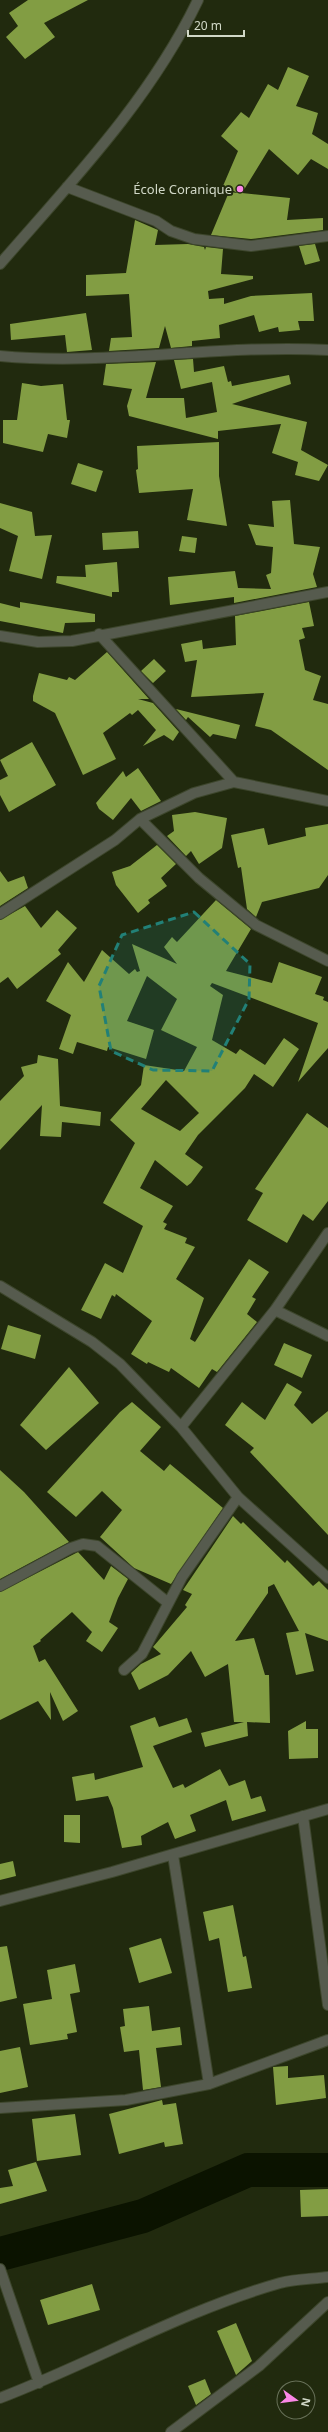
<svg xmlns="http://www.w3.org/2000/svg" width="328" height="2432" font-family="'Noto Sans',sans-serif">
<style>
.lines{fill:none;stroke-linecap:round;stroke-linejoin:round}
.river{stroke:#0b1300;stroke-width:34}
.building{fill:#829d43;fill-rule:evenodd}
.minor-casing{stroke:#3d462c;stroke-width:12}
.minor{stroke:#565b4e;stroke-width:10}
.marked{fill:#228077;fill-opacity:0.2;stroke:#228077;stroke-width:3;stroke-dasharray:8 5;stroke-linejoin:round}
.poi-dot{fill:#fa87e6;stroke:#212a0e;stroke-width:1.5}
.labels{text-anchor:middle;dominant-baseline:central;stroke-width:4;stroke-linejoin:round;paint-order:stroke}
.poi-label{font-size:13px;fill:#d1d8c7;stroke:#212a0e;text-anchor:end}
</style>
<rect width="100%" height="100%" fill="#212a0e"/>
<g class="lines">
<path class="river" d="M0,2254l143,-38 105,-46h80"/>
</g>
<path class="building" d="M28,0h60l-44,23 11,14 -30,22 -19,-22 12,-11 -9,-13z
M288,67l21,9 -13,30 22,7 -6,21 16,10v25l-17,-10 -13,16 -29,-26 -27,44 48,5 -3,22 36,-2v12l-72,9 -40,-4 18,-43 9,1 -15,-7 15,-35 -17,-15 20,-24 8,6 19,-34 10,6z
M135,220l23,10 -3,15 33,-1 16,3 1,3 1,-3 17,2 -2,25 32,2v3l-45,12 1,8 15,-1v6l27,-8 61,-3 2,28h-16l2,9 -21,2 -1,-5 -19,5 -5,-17 -35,10 1,13 -28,3v5l-21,2 -6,-22 -6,22 -50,3 2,-13 21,-1 -3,-43 -43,2v-21l40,-2z
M315,244l5,17 -15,4 -6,-19z
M86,313l6,37 -25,2 -2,-17 -54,5 -1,-16z
M193,359l1,13 30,-6 4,16 3,-1 1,5 57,-11 2,9 -59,20 75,18 -6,28 27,15 -9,16 -24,-6 3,-13 -26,-9 9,-29 -63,7v8l-89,-23 -2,-10 5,-17 -29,-4 3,-21 50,-2 -10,36h38l2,20 31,-6 -5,-30 -31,7 -7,-29z
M22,383l19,3 22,-2 4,36h3l-3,18 -19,-4 -5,18 -40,-9v-23h14z
M219,442v34l8,50 -40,-6 6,-31 -54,4 -3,-23 2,-1 -1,-23z
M78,463l25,8 -7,21 -25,-8z
M290,500l4,44 26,3 -7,27 4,13 -83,16v-6l-64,8 -2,-28 67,-6 3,17 33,1 -5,-14 5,-2 2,-26 -17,-2 -8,-21 26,3 -2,-26z
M0,503l32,9 3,24 17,-1 -10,44 -33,-8 9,-35 -18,-8z
M138,531l1,17 -36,2 -1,-17z
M182,536l15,2 -2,15 -16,-2z
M117,562l2,30h-7v5l-56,-14 1,-7 29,1 -1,-12z
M20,602l75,12v8l-30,1 -2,10 -63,-12v-18l20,5z
M309,602l5,24 -12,2 3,10 -6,2 6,30 16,6 -8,24 15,4v66l-57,-40 -16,-4 9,-33 -73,4 6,-37 -12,2 -4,-18 21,-4 1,9 33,-4 -1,-29z
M107,652l42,47h-11l15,4 26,29 -6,9 -9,-6 -21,11 13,-16 -18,-20 -6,5 -2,-2 -27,20 13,26 -33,16 -28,-62 -22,-12v-5l6,-23 28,7 2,-3 6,3z
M154,659l12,12 -13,12 -12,-12z
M176,709l64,16 -4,14 -23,-5 -3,3 -22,-20 -2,3z
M32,742l24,43 -47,27 -9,-17v-15l8,-4 -8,-16z
M138,768l23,33 -20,10 -10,-13 -18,22 -14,-11 -3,-6 27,-32 3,6z
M195,812l32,6 -5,30 -23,16 -8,-13 -5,5 -19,-20 7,-5 -2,-16z
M328,824v51l-9,13 -57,14 -6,15 -9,-8 -6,-42 -3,1 -7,-33 33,-7 4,17 38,-9 -1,-8z
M157,845l19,19 -15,14 6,8 -19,14 2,3 -12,10 -22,-28 -4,-13 18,-6z
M0,871l8,11 16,-6 4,12 -28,18z
M216,900l35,29 -25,42 46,12 7,-21 43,15 -7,17 9,3 -1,3 5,2v46l-30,34 20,-59 -106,-40 -2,3 13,9 -11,45 24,14 4,-5 25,16 19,-27 15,11 -26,38 -19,-13 -9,14 -47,47 -13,19 18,13 -12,16 -4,3 -32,-26 -15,28 33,18 -10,16 4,2 -3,5 23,9 -2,5 10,4 -19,32 28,19 -14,41 5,3 54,-83 20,13 -17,25 4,2 -9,15 10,8 -40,50 -5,-3 -13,19 -28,-20 -2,4 -21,-10 -1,2 -16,-10 21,-33 -36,-27 -1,3 -3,-2 -11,24 -20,-9 24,-47 18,10 20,-47 -40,-23 32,-60 -25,-23 31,-35 3,-20 40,6 13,-24 -36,-17 16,-31 -30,-23 -20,45 27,9 -8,29 -38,-12 -1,4 -30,-9 -4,12 -14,-5 12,-34 -25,-14 22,-39 16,20 18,-32 27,24 6,-5 2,3 3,-1 -8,-27 45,20 -13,-17 8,-10 5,5zM166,1080l33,33 -19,18 -39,-22z
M25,906l16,22 16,-18 20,18 -19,22 3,4 -44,35 -9,-12 -8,6v-63z
M38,1055l20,4 2,47 41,6 -1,14 -38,-4 -1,15 -21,-1 2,-31 -42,45v-49l24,-25 -3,-9 16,-4z
M307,1113l21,15v73l-15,20 -10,-7 -16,29 -40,-23 16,-27 -8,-4z
M8,1325l33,10 -6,24 -34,-10z
M284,1343l28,12 -10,23 -28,-13z
M69,1367l30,36 -53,47 -26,-25z
M287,1383l15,9 -8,13 18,19 16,-13v124l-78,-83 4,-4 -29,-23 17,-23 23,18z
M132,1402l29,25 -21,24 24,20 6,-7 53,44 -52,76 -37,-16 -34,-31 22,-27 -20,-19 -26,26 -29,-25 73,-80z
M0,1470l24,22 45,50 -69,37z
M233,1516l8,8 2,-2 42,41 2,-3 26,26 6,-5 9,9v51l-23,-8 9,38 -18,4 -10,-42 13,-2 -25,-47 -6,3v6l-33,48 19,-3 11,37h4l1,48 -23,-1 1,14 -43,11 -4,-14 43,-11h-10l-6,-58 -23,13 -14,-26 -23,24 -29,15 -8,-17 10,-9 20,-10 -8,-7 34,-40 -2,-2 7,-11 -9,-4z
M78,1552l26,28 7,-14 17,13 -10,19 -9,24 9,6 -16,24 -16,-11 6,-9 -20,-20 -32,28 1,1 -8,5 6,16 6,-3 33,52 -15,10 -13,-29 1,28 -13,-19 -38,19v-128z
M155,1717l4,10 28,-9 5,14 -39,14 20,42 10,-4 2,4 35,-19 9,17 16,-6 6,19 10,-3 5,15 -34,10 -6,-21 -36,15 6,16 -21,8 -7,-17 -27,14 1,9 -20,3 -9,-40 -5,-12 -32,5 -4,-24 22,-4 1,7 48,-13 -13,-41z
M306,1721v8h12v29l-29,1 -1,-28z
M64,1815h16v28l-16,-1z
M13,1861l3,15 -16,4v-16z
M233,1905l10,52 3,-1 6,32 -24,4 -9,-54 -10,3 -6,-29z
M161,1938l11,35 -33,10 -10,-35z
M7,1946l10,52 -17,4v-55z
M75,1964l5,28 -10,2 7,38 -10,2 1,5 -38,6 -7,-41 29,-5 -5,-29z
M149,2006l3,25 28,-4 2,18 -26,3 5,39 -18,3 -4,-40 -15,2 -4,-25 5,-1 -2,-17z
M20,2047l8,40 -28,6v-42z
M288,2066v12l36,-3 2,23 -50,7 -3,-38z
M162,2100l1,5 13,-2 7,41 -18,3 -1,-5 -45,12 -10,-40z
M75,2114l6,41 -44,6 -5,-42z
M36,2162l11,29 -47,13v-16l13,-2 -5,-16z
M328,2189v27l-27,1 -1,-27z
M92,2284l8,26 -52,15 -8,-25z
M236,2323l16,38 -16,14 -19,-44z
M205,2379l6,15 -15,11 -8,-19z"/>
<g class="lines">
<defs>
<path id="minor" d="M67,187l89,34 15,10 23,8 57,7 77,-10
M0,264c72,-83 150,-164 198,-264
M0,356c109,10 219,-12 328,-6
M99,634l135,148
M0,636l38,6 34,-1 256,-49
M140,819l59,59 57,47 72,36
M0,914l115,-74 25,-21 54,-26 40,-11 94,19
M0,1286l92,56 28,22 61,63 57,70 90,81
M275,1310l53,26
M181,1427l94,-117 53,-77
M0,1586l71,-38 12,-4 14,2 70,56
M124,1670l18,-16 40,-77 56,-80
M303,1816l25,189
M173,1855l36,229
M0,1901l112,-29 216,-63
M0,2108l126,-8 83,-16 119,-44
M0,2269l39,114
M0,2398c94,-36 182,-87 280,-115 15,-4 33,-4 48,-6
M171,2432l88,-66 69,-64"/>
</defs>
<use href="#minor" class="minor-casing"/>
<use href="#minor" class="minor"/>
</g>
<path class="marked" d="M194,912l56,52 -1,35 -37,72 -59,-1 -42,-19 -12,-65 23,-51z"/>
<circle class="poi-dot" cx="240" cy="189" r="4"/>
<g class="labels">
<g class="poi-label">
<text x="232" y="189">École Coranique</text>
</g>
</g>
<g transform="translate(296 2400) rotate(104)"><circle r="19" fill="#212a0e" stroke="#677058"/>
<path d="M0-3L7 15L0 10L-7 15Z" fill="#fa87e6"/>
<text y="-6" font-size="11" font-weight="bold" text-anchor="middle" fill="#d1d8c7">N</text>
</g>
<path d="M188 30v6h56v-6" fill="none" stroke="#d1d8c7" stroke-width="2"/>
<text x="194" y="30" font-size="12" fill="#d1d8c7" stroke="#212a0e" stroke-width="3" paint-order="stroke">20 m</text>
</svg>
